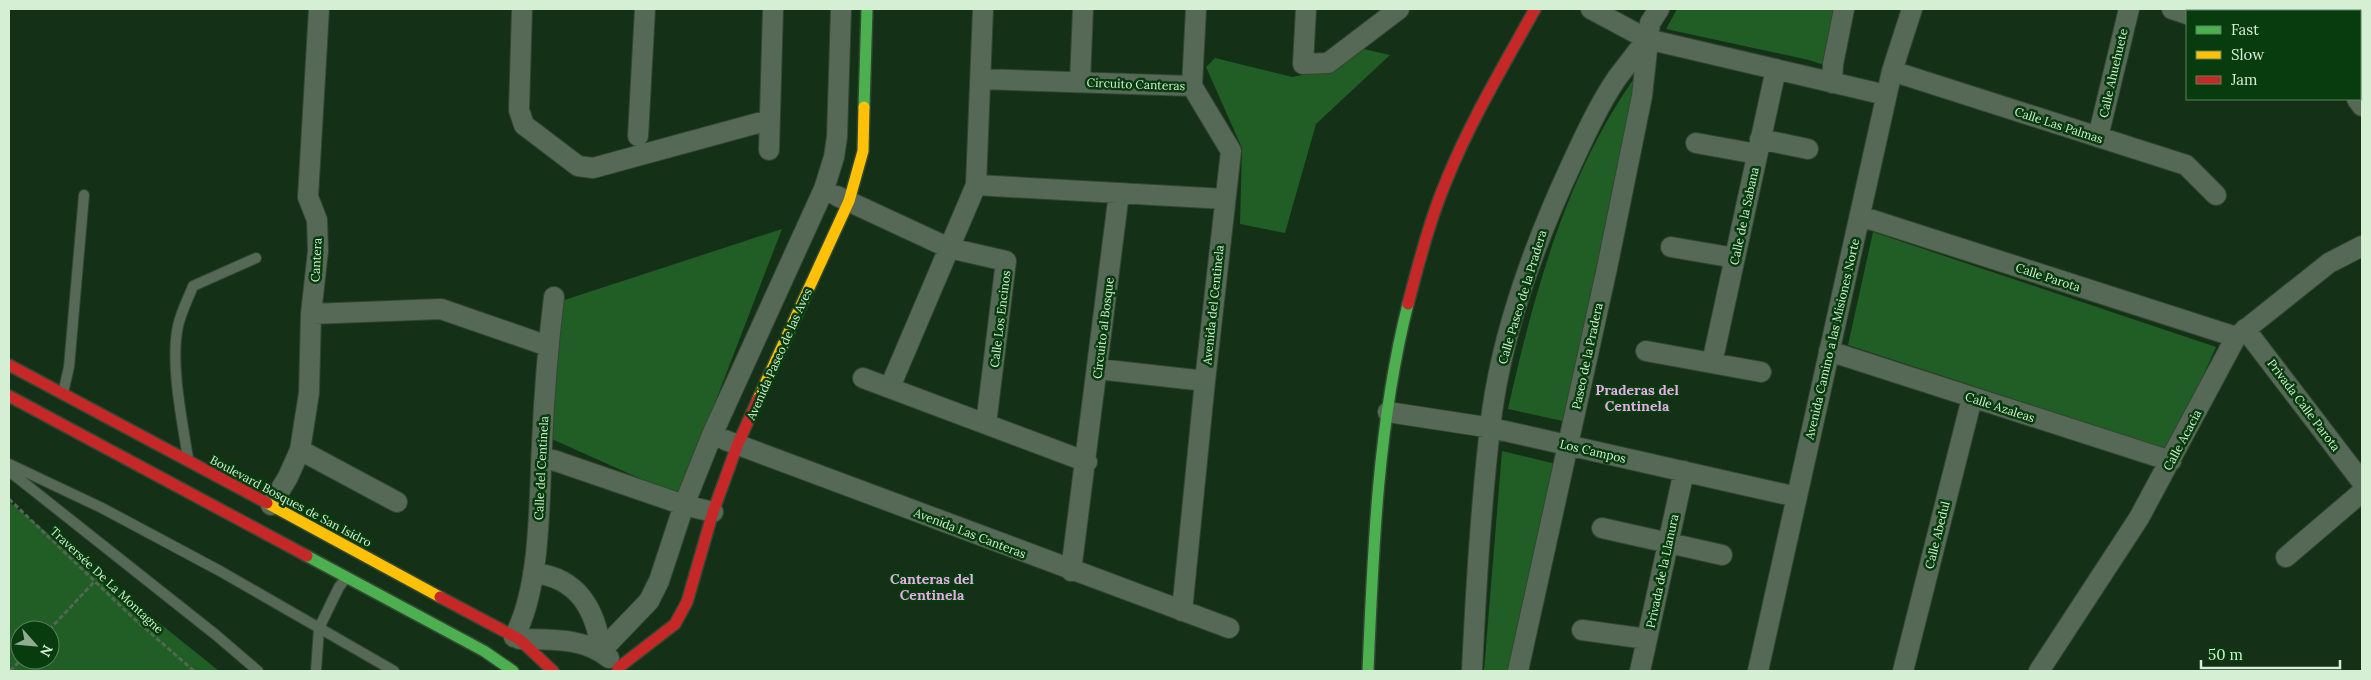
<svg xmlns="http://www.w3.org/2000/svg" width="2371" height="680" font-family="Lora,serif">
<style>
.green{fill:#205e25;fill-rule:evenodd}
.lines{fill:none;stroke-linecap:round;stroke-linejoin:round}
.lane-casing{stroke:#324733;stroke-width:12}
.street-casing{stroke:#324733;stroke-width:22}
.fast-casing{stroke:#324733;stroke-width:14}
.slow-casing{stroke:#324733;stroke-width:14}
.jam-casing{stroke:#324733;stroke-width:14}
.path{stroke:#536654;stroke-width:3;stroke-dasharray:5 2.5;stroke-linecap:butt}
.lane{stroke:#566957;stroke-width:10}
.street{stroke:#566957;stroke-width:20}
.fast{stroke:#4caf50;stroke-width:11}
.slow{stroke:#ffc107;stroke-width:11}
.jam{stroke:#c62828;stroke-width:11}
.labels{text-anchor:middle;dominant-baseline:central;stroke-width:5;stroke-linejoin:round;paint-order:stroke}
.street-label{font-size:12px;fill:#d4efd3;stroke:#083c0e}
.neighbourhood-label{font-size:14px;font-weight:bold;fill:#e5aee8;stroke:#083c0e}
</style>
<rect width="100%" height="100%" fill="#143017"/>
<path class="green" d="M1677,9h159l-12,56 -15,-5 -143,-31z
M1355,47l35,8 -74,69 -31,109 -45,-9 2,-76 -36,-81 9,-9 77,19 37,-7z
M1638,73l-71,349 -59,-13c26,-116 59,-238 130,-336z
M782,229l-103,267 -134,-60 4,-131z
M1873,232l343,115 -46,103 -322,-105z
M1502,451l54,13 -39,207h-33z
M9,502l210,169h-210zM20,630h30v30h-30z"/>
<g class="lines">
<defs>
<path id="lane" d="M63,393l6,-26 15,-172
M188,458c-6,-38 -18,-95 -10,-132 3,-14 10,-27 15,-40l63,-28
M9,464l93,44 118,63 174,100
M9,471l207,164 42,36
M316,671l3,-43 20,-41 7,-9"/>
<path id="street" d="M522,9l-3,101 5,15 54,41 15,2 176,-48
M1306,9l-3,55 25,-1 71,-54
M1591,9l56,30 239,56
M2172,9l15,5
M1892,71l294,94 30,30
M981,79l211,7
M1080,82l3,-73
M1832,83l1,-19 11,-55
M2357,99l5,7
M638,136l7,-127
M2098,137l31,-128
M1760,139l48,10
M1696,143l61,11
M769,150l4,-141
M976,185l249,14
M837,196l112,52 57,13 -20,163
M1860,216l376,121
M1671,247l64,11
M311,314l130,-5 107,37
M2245,329l117,153
M1646,351l115,21
M1829,351l342,110
M1712,363l64,-294
M1098,369l107,12
M863,378l224,84
M890,387l86,-202 7,-176
M1388,412l104,16 305,69
M725,440l504,188
M300,450l97,52
M553,460l131,45 29,7
M271,505l17,-28 12,-27 9,-57 2,-79 7,-63 -1,-31 -9,-23 11,-188
M1602,528l120,27
M2286,557l76,-65
M1071,571l48,-378
M533,573c45,4 63,37 68,78
M1182,611l23,-230 26,-230 -39,-65 4,-77
M1582,630l65,9
M514,637c27,-50 25,-135 28,-192 2,-49 6,-99 12,-148
M519,639c32,1 64,-2 90,19
M601,651l48,-50 10,-20 25,-76 28,-70 112,-246 10,-32 3,-20 4,-128
M1472,671c4,-86 9,-173 20,-259 12,-87 44,-172 81,-251 13,-28 27,-58 44,-83 10,-13 20,-26 30,-39
M1518,671l89,-403 35,-172 8,-73 9,-14
M1640,671l44,-200
M1758,671l134,-600 20,-62
M1903,671l69,-273
M2039,671l100,-153 97,-181 93,-74 33,-17"/>
<path id="fast" d="M864,107l3,-98
M307,556l177,95 29,20
M1368,671c5,-123 10,-248 40,-367"/>
<path id="slow" d="M758,399l91,-198 14,-50 1,-44
M267,503l173,94"/>
<path id="jam" d="M1408,304c11,-42 22,-85 39,-125 24,-59 57,-114 88,-170
M9,365l258,138
M9,396l298,160
M440,597l79,42 34,32
M618,668l57,-44 12,-22 26,-90 24,-66 21,-47"/>
</defs>
<use href="#lane" class="lane-casing"/>
<use href="#street" class="street-casing"/>
<use href="#fast" class="fast-casing"/>
<use href="#slow" class="slow-casing"/>
<use href="#jam" class="jam-casing"/>
<path class="path" d="M9,499l122,117 63,55
M49,630l46,-49
M10,671l11,-11"/>
<use href="#lane" class="lane"/>
<use href="#street" class="street"/>
<use href="#fast" class="fast"/>
<use href="#slow" class="slow"/>
<use href="#jam" class="jam"/>
</g>
<g class="labels">
<g class="street-label">
<text transform="translate(2113 73) rotate(-77)">Calle Ahuehuete</text>
<text transform="translate(1136 84) rotate(2)">Circuito Canteras</text>
<text transform="translate(2059 125) rotate(18)">Calle Las Palmas</text>
<text transform="translate(1744 216) rotate(-78)">Calle de la Sabana</text>
<text transform="translate(316 260) rotate(-87)">Cantera</text>
<text transform="translate(2048 277) rotate(18)">Calle Parota</text>
<text transform="translate(1522 297) rotate(-73)">Calle Paseo de la Pradera</text>
<text transform="translate(1213 305) rotate(-84)">Avenida del Centinela</text>
<text transform="translate(1000 319) rotate(-83)">Calle Los Encinos</text>
<text transform="translate(1103 328) rotate(-83)">Circuito al Bosque</text>
<text transform="translate(1832 339) rotate(-77)">Avenida Camino a las Misiones Norte</text>
<text transform="translate(779 354) rotate(-66)">Avenida Paseo de las Aves</text>
<text transform="translate(1587 356) rotate(-78)">Paseo de la Pradera</text>
<text transform="translate(2304 405) rotate(53)">Privada Calle Parota</text>
<text transform="translate(2000 407) rotate(18)">Calle Azaleas</text>
<text transform="translate(2182 440) rotate(-62)">Calle Acacia</text>
<text transform="translate(1593 451) rotate(13)">Los Campos</text>
<text transform="translate(541 468) rotate(-87)">Calle del Centinela</text>
<text transform="translate(291 501) rotate(28)">Boulevard Bosques de San Isidro</text>
<text transform="translate(970 533) rotate(21)">Avenida Las Canteras</text>
<text transform="translate(1937 535) rotate(-76)">Calle Abedul</text>
<text transform="translate(1662 571) rotate(-78)">Privada de la Llanura</text>
<text transform="translate(107 580) rotate(43)">Traversée De La Montagne</text>
</g>
<g class="neighbourhood-label">
<text x="1637" y="390">Praderas del<tspan x="1637" dy="16">Centinela</tspan></text>
<text x="932" y="579">Canteras del<tspan x="932" dy="16">Centinela</tspan></text>
</g>
</g>
<rect width="2371" height="680" fill="none" stroke="#d4efd3" stroke-width="20"/>
<rect x="2186" y="10" width="175" height="90" fill="#083c0e" stroke="#5a845d"/>
<rect x="2196" y="26" width="25" height="8" fill="#4caf50" stroke="#5a845d"/>
<text x="2231" y="35" font-size="15" fill="#d4efd3">Fast</text>
<rect x="2196" y="51" width="25" height="8" fill="#ffc107" stroke="#5a845d"/>
<text x="2231" y="60" font-size="15" fill="#d4efd3">Slow</text>
<rect x="2196" y="76" width="25" height="8" fill="#c62828" stroke="#5a845d"/>
<text x="2231" y="85" font-size="15" fill="#d4efd3">Jam</text>
<g transform="translate(35 645) rotate(117)"><circle r="24" fill="#083c0e" stroke="#5a845d"/>
<path d="M0-4L9 19L0 12L-9 19Z" fill="#91ac91"/>
<text y="-8" font-size="14" font-weight="bold" text-anchor="middle" fill="#d4efd3">N</text>
</g>
<path d="M2201 660v8h139v-8" fill="none" stroke="#d4efd3" stroke-width="2.5"/>
<text x="2208" y="660" font-size="15" fill="#d4efd3" stroke="#083c0e" stroke-width="4" paint-order="stroke">50 m</text>
</svg>
